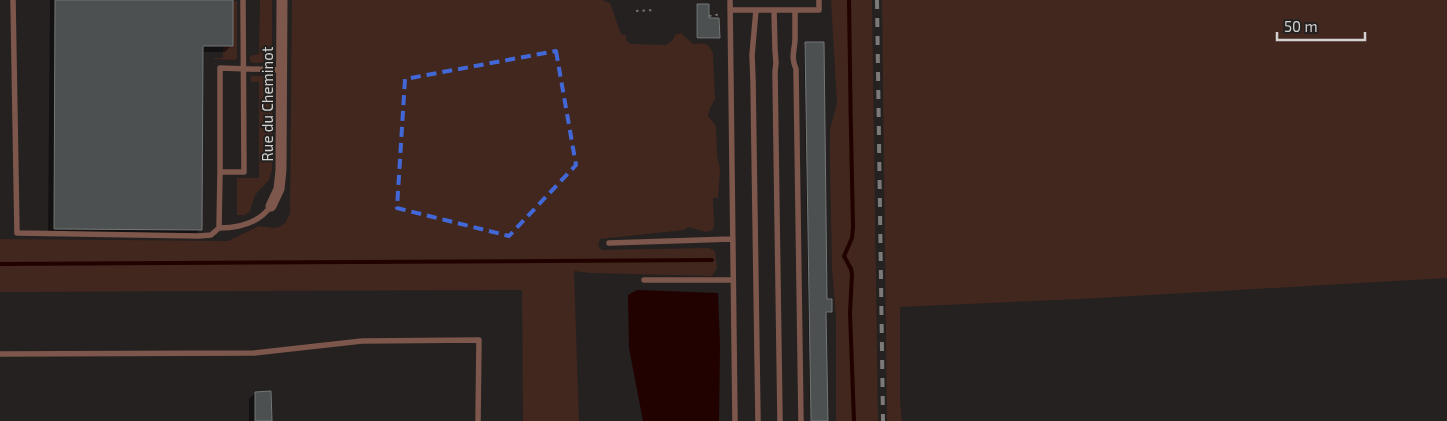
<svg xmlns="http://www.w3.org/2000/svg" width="1447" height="421" font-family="'Exo 2',sans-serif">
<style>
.green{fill:#42271e}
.water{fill:#210200}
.shadow{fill:#0007}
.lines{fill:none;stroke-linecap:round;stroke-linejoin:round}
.stream{stroke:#210200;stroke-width:4}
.building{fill:#4c5050;stroke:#737776}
.path{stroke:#747170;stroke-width:2;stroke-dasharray:2.5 4;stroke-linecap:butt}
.lane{stroke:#7d574b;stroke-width:5.5}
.street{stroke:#7d574b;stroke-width:11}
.rail{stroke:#7c7a79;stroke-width:4;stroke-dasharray:9 9;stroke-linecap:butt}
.marked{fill:none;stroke:#4268d7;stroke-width:4;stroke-dasharray:10 6;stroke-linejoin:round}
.labels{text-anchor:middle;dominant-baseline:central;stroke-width:4;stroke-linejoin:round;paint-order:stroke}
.street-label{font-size:15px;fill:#d4d2d1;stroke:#242120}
</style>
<rect width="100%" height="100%" fill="#242120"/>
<path class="green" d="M260,0h12v55l-4,7 -16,1 -2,-2v-5l9,-2z
M292,0h310l8,3 11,31 5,1v5l5,4 35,1 6,-4 3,-6 6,-2 12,11c11,-1 15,-2 20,9l2,46 -5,9 -2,8 8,10 1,30 3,13 -2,29h-5l1,27 -1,5 -7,2 -18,-5 -4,3 -84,9 -2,7 4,4 107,-2 6,3 2,17 -5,8 -122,-3 -16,-2 5,150h-56l-1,-131 -522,2v-53l228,2 31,-15 15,2 5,-1 6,-4 5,-10z
M831,0h41l6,421h-42v-104l-4,-49 -2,-106v-33l7,-26z
M882,0h565v278l-367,21 -180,8v94l2,20h-15z
M233,1h4v57l-2,2 -21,-1v-1h9v-12h10z
M251,76c8,0 18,-2 21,7v86l-3,11 -14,15 -5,16 -5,4h-8v-37h22v-96h-8z"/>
<path class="water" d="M637,290l81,3 2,52 -1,76h-76l-14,-73 -1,-53z"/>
<path class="shadow" d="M50,0h182l-1,46 -6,6h-24l-1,177 -6,7 -146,-2z
M697,5l11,15 10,17 -1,2h-21v-32z
M806,43l20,257 5,11 -2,2h-4l1,108h-16l-6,-376z
M255,393l15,28h-21v-22z"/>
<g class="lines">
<path class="stream" d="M849,0c1,76 2,151 4,227l-1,11 -8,18 7,13 1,5 -2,39 4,108
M0,264l712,-4"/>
</g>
<path class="building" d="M55,0h178v46h-30l-1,184 -148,-1z
M697,4h12v14h10l1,20h-23z
M805,42h19l3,257h5v13h-6l2,109h-17z
M271,391l1,30h-17v-29z"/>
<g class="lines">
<path class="path" d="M636,11l19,-1
M709,16l13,-2"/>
<path class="lane" d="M13,0l4,233 182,3 12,-1 8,-7
M243,0l1,172h-24l-1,56c20,0 40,-5 52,-22
M730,0l5,421
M730,10h89v-10
M756,10l-4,45 1,25 5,341
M774,10l1,40 1,13 -1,9 5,349
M795,10c0,10 0,20 0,30 -1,13 -4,17 1,29l5,352
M220,172v-104l62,2
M609,243l123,-4
M644,280h89
M0,354l254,-1 108,-12 117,-1 -1,81"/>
<path class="street" d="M271,206l8,-17 2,-19 1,-170"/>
<path class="rail" d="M877,0l6,421"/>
</g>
<path class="marked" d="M556,51l20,114 -67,71 -112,-28 8,-129z"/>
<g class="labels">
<g class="street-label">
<text transform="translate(267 104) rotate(-90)">Rue du Cheminot</text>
</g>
</g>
<path d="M1277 32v8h88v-8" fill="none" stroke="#d4d2d1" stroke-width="2.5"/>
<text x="1284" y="32" font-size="15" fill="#d4d2d1" stroke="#242120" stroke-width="4" paint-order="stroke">50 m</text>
</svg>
